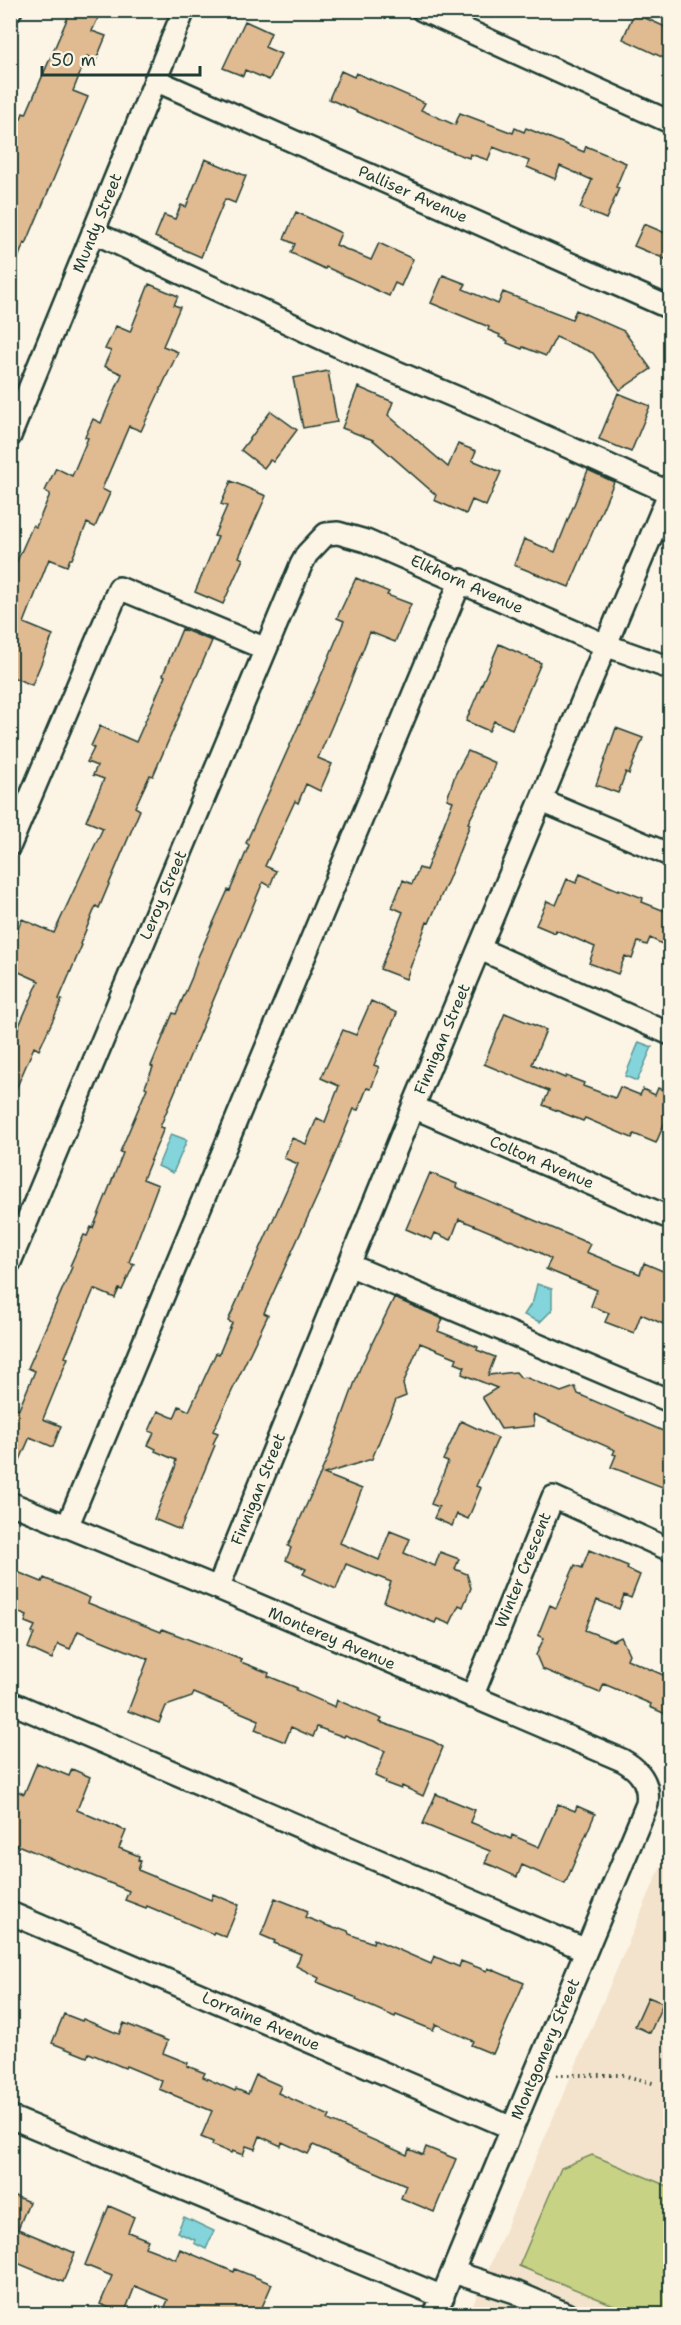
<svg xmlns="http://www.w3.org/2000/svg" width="681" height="2325" font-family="'Shantell Sans',sans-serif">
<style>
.built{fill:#f4e3cc}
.green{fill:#c7d285;stroke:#73885c;stroke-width:1.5}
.water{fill:#84d5db;stroke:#5c9898;stroke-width:1.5}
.building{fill:#e0ba91;stroke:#1f3d34;stroke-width:1.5}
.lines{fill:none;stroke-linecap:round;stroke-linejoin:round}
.minor-casing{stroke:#1f3d34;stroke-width:26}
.path{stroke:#1f3d34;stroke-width:4;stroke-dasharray:1.5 4.5;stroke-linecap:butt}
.minor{stroke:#fcf5e5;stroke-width:21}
.labels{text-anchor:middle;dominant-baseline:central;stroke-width:4.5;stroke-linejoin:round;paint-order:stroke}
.street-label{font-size:16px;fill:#1f3d34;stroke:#fcf5e5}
</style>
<rect width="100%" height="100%" fill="#fcf5e5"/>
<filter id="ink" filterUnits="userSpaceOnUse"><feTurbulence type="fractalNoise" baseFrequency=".0167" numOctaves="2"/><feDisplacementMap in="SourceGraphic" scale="12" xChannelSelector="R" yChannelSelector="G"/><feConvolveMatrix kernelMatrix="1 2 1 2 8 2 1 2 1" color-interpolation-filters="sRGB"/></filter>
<g filter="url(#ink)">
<path class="built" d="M670,1845v469h-201z"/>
<path class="green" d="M592,2155l78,32v127h-35l-116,-48 42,-98z"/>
<path class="water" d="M639,1042l13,5 -15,34 -12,-5z
M171,1134l16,6 -14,33 -15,-7z
M537,1284l15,5v21l-12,12 -16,-7 9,-14z
M184,2217l30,14 -8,18 -12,-6 1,-3 -18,-8z"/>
<path class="building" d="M71,10h15l13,6 -7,15 14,5 -10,24 -9,-4 -14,35 15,6 -62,147 -2,-1 -12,31h-2v-159l11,4 2,-6 3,1z
M634,13l36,16v21l-4,9 -43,-20z
M245,21l26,12 -6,14 16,7 -12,26 -24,-10 -2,6 -20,-8z
M341,71l13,6 2,-4 69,30 -4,7 34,15 5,-12 53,20 2,-5 9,4 2,-4 58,24 2,-6 40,17 -10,24 3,1 -13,31 -26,-11 12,-28 -32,-14 -5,13 -28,-12 2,-6 -36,-14 -5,13 -18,-6 -1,4 -36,-13 -104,-46z
M205,159l41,17 -11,27 -10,-4 -24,58 -46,-20 9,-22 11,4 6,-14 5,2z
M296,212l45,21 -5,12 35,15 8,-17 34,16 -12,27 -6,-3 -6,13 -63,-29 -1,2 -34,-16 4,-9 -11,-5z
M644,224l26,11v26l-36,-15z
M443,275l23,9 -3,5 35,15 5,-12 69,27 4,-9 48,21 27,38 -31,21 -27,-37 -37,-16 -10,19 -23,-9 -1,2 -15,-6 1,-2 -9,-4 1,-2 -12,-5 1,-3 -58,-24z
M149,284l29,12 -4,9 6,2 -17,39 15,6 -37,79 -12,-5 -27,63 8,4 -15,34 -8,-4 -15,36h-2l-3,7 -18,-7 -25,64 29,12 -21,50 -22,-9v-99l23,-52 3,2 14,-33 -5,-3 11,-23 16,8 16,-38 -3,-1 8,-18 8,4 21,-49 -18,-8 7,-15 -6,-2 11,-23 14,6z
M328,371l9,51 -34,6 -10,-50z
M358,387l35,15 -5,13 60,52 10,-23 18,7 -4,9 29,12 -15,34 -14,-6 -6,14 -32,-14 2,-5 -63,-55 -31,-12z
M618,393l32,13 -19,46 -32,-13z
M271,411l26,19 -24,32 -3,-2 -6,8 -23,-18z
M588,470l26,12 -45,105 -55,-22 10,-26 31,13z
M231,481l35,15 -27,61 4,2 -20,45 -28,-12 23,-55 -4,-1 13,-30 -6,-2z
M356,578l33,14 -2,3 24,9 -16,38 -25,-10 -26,66 -26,60 14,6 -12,27 -14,-7 -8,19 -3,-2 -30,65 11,5 -6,15 -7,-4 -103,245 4,1 -21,51 15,6 -29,77 5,2 -12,26 -3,-1 -4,9 -21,-9 -29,68 3,1 -25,61 18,7 -8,21 -23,-10 -20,46v-77l9,3 16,-38 -7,-3 44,-101 -2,-1 14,-31 3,1 4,-9 2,1 30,-75 -3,-1 27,-64 -2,-1 8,-20 -2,-1 22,-53 3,1 16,-37 6,-20 30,-67 2,1 19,-46 -3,-2 78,-174 20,-48 -7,-3z
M182,629l30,12 -59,135 -3,-1 -15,32 5,3 -41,98 -3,-2 -16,38 2,1 -23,54 3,1 -23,50 -5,-3 -24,56v-57l29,-65 -29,-13 7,-19 -6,-3 11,-27 32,14 49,-105 -17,-7 18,-42 -11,-4 4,-9 -10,-4 7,-14 -3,-2 9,-20 36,16 29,-66 -2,-1z
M499,644l42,19 -29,66 -18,-8 -5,10 -23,-10z
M616,728l27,10 -14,36 -3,-2 -8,21 -22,-8z
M468,751l27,12 -8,24 -19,36 2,1 -21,54 -20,45 -2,-1 -21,57 -26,-10 23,-57 -11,-5 11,-27 9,4 7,-16 7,2 27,-69 -6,-2 8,-24z
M580,874l38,16 1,-1 24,9 -1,4 28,11v35l-20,-10 -3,7 -9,-3 -6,17 -7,-3 -7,18 -29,-11 6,-16 -39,-17 -1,3 -19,-8 11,-24 9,4 11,-26 9,4z
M371,1001l26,12 -23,52 5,2 -8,22 -4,-1 -9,22 -4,-1 -33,79 -57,125 4,2 -55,116 5,2 -5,11 2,1 -35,85 -26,-11 22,-54 -1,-1 1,-4 -21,-9 1,-2 -8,-4 6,-12 -5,-2 9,-20 16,7 5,-12 10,5 27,-58 3,1 13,-31 -4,-2 70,-157 -14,-6 8,-20 14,6 11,-26 8,4 14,-36 -18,-8 22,-48 13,5z
M505,1013l41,17 -14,34 33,14 1,-2 18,7 -1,3 32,12 5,-11 20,8 3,-6 12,6 3,-7 12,5v17l-14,33 -22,-9 -2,4 -47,-20 -2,3 -40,-16 6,-14 -65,-27z
M430,1173l27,11 -1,3 134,57 -4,8 54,22 4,-11 26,11v53l-29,-13 -7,19 -29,-11 4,-9 -18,-7 6,-16 -51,-21 5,-10 -12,-7 -80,-33 -8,21 -16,-7 -3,7 -26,-11z
M394,1298l49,21 -5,12 40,16 -1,3 18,7 -7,18 28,-3 5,6 4,-1 36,15 14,-5 3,7 92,40v56l-59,-23 5,-12 -3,-1 2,-4 -82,-36 1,12 -33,3 -19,-32 15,-9 -35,-14 3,-7 -10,-4 2,-5 -37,-15 -17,41 3,12 -10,4 -24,59 -48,15 38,15 -22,54 39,17 11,-29 20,8 -6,14 31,13 5,-14 19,7 -4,10 12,5 4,14 -8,19 -4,-2 -9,19 -13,-5 -2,4 -51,-21 7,-20 -45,-18 -10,25 -33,-15 3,-5 -20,-9 5,-12 -3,-2 39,-87 33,-91z
M461,1421l37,17 -22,48 5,2 -13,31 -11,-5 -5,12 -18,-8 5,-11 -8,-3 17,-42 -5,-2z
M589,1550l39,16 -1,3 13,6 -9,23 -7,-3 -5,14 -22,-9 -12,30 28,11 8,-4 8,17 -2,5 43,19v38l-20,-9 1,-3 -47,-20 -4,9 -58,-24 -6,-14 8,-17 -6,-3 12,-30 6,3 19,-43 7,3z
M10,1569l32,13 2,-4 46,20 -2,5 73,29 1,-3 80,31 -1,2 28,11 -1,3 29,12 -1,2 39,17 2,-7 45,19 -2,3 53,19 10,6 -20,49 -21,-10 -1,3 -16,-6 1,-2 -11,-5 10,-25 -40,-16 -1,2 -27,-10 -4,10 -22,-10 -6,15 -30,-12 4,-10 -65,-27 -2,4 -26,9 -7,17 -31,-12 20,-52 -70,-28 -8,18 -12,-5 -6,15 -24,-11 6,-15 -2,-1 3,-6 -10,-4 2,-6 -17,-7z
M37,1763l32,13 3,-7 18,8 -13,33 49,21 -7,17 20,8 -1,4 3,1 -3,9 73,30 2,-6 26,11 -13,32 -12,-5 -1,2 -66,-28 -1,2 -21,-8 4,-9 -119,-49v-54l14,6z
M436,1794l39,16 -5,12 41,17 1,-4 27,12 19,-43 17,7 2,-5 18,8 -30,70 -43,-19 -5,12 -24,-11 -8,-3 5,-12 -67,-27z
M275,1898l33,13 -3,6 31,12 4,-1 8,3 1,3 24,9 1,-4 57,25 3,-8 25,11 2,-6 26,10 1,-3 36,15 -31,71 -22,-9 2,-4 -37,-17 -3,6 -37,-15 -1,2 -39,-17 1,-2 -40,-16 2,-4 -23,-12 5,-12 -27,-11 1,-2 -14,-6z
M648,1997l15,6 -13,30 -15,-7z
M64,2014l18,7 1,-2 36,15 5,-11 44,18 -5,12 25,10 -1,3 18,7 -2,4 32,14 1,-2 12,5 8,-19 25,11 -3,7 52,23 -2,4 79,35 2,-6 14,6 3,-8 30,12 -22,53 -33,-14 5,-13 -93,-40 -5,9 -26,-12 -1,4 -21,-10 -5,13 -9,-3 -3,9 -11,-4 -1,2 -19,-8 1,-3 -12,-5 11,-26 -53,-22 3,-8 -36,-15 -1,2 -36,-15 -2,4 -35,-14z
M10,2194l19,8 -11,27 57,24 -12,29 -53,-22z
M109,2206l25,11 -6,15 20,8 -3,7 31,12 4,-10 54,23 1,-3 37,15 -13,30h-97l6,-14 -33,-14 -11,28 -24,-10 12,-28 -27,-11z"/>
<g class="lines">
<defs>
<path id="minor" d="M422,10l248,112
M10,11l1,-1
M155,80l515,228
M93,232l273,127 125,53 179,81
M10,436l174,-426
M542,801l128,54
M10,845l109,-257 147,61
M480,949l190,85
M413,1107l257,111
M10,1262l291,-697 6,-11 19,-20 12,-1 28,8 239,104 65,23
M349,1265l321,136
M10,1503l208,85 404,172c18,10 28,23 25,44l-212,510
M67,1527l394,-947
M218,1588l195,-481 257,-616
M472,1697l81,-200 117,53
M10,1702l576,248
M10,1913l502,215
M10,2117l433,180
M453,2272l62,20 51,22"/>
</defs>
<use href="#minor" class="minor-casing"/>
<path class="path" d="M556,2075h67l33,9"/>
<use href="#minor" class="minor"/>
</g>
</g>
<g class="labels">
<g class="street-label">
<text transform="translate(413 194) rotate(24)">Palliser Avenue</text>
<text transform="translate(97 223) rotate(-68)">Mundy Street</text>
<text transform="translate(467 584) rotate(24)">Elkhorn Avenue</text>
<text transform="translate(163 895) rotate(-67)">Leroy Street</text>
<text transform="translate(442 1039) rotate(-67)">Finnigan Street</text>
<text transform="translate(542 1162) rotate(23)">Colton Avenue</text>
<text transform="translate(258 1489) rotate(-68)">Finnigan Street</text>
<text transform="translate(523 1570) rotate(-68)">Winter Crescent</text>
<text transform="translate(332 1638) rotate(23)">Monterey Avenue</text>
<text transform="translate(261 2021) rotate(23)">Lorraine Avenue</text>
<text transform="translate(545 2049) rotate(-67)">Montgomery Street</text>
</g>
</g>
<rect width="681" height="2325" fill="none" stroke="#fcf5e5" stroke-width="36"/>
<rect x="18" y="18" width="645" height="2289" fill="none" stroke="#1f3d34" stroke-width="2" filter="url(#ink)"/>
<path d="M42 66v9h158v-9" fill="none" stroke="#1f3d34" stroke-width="3"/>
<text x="51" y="66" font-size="18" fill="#1f3d34" stroke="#fcf5e5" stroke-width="4.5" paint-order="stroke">50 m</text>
</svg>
